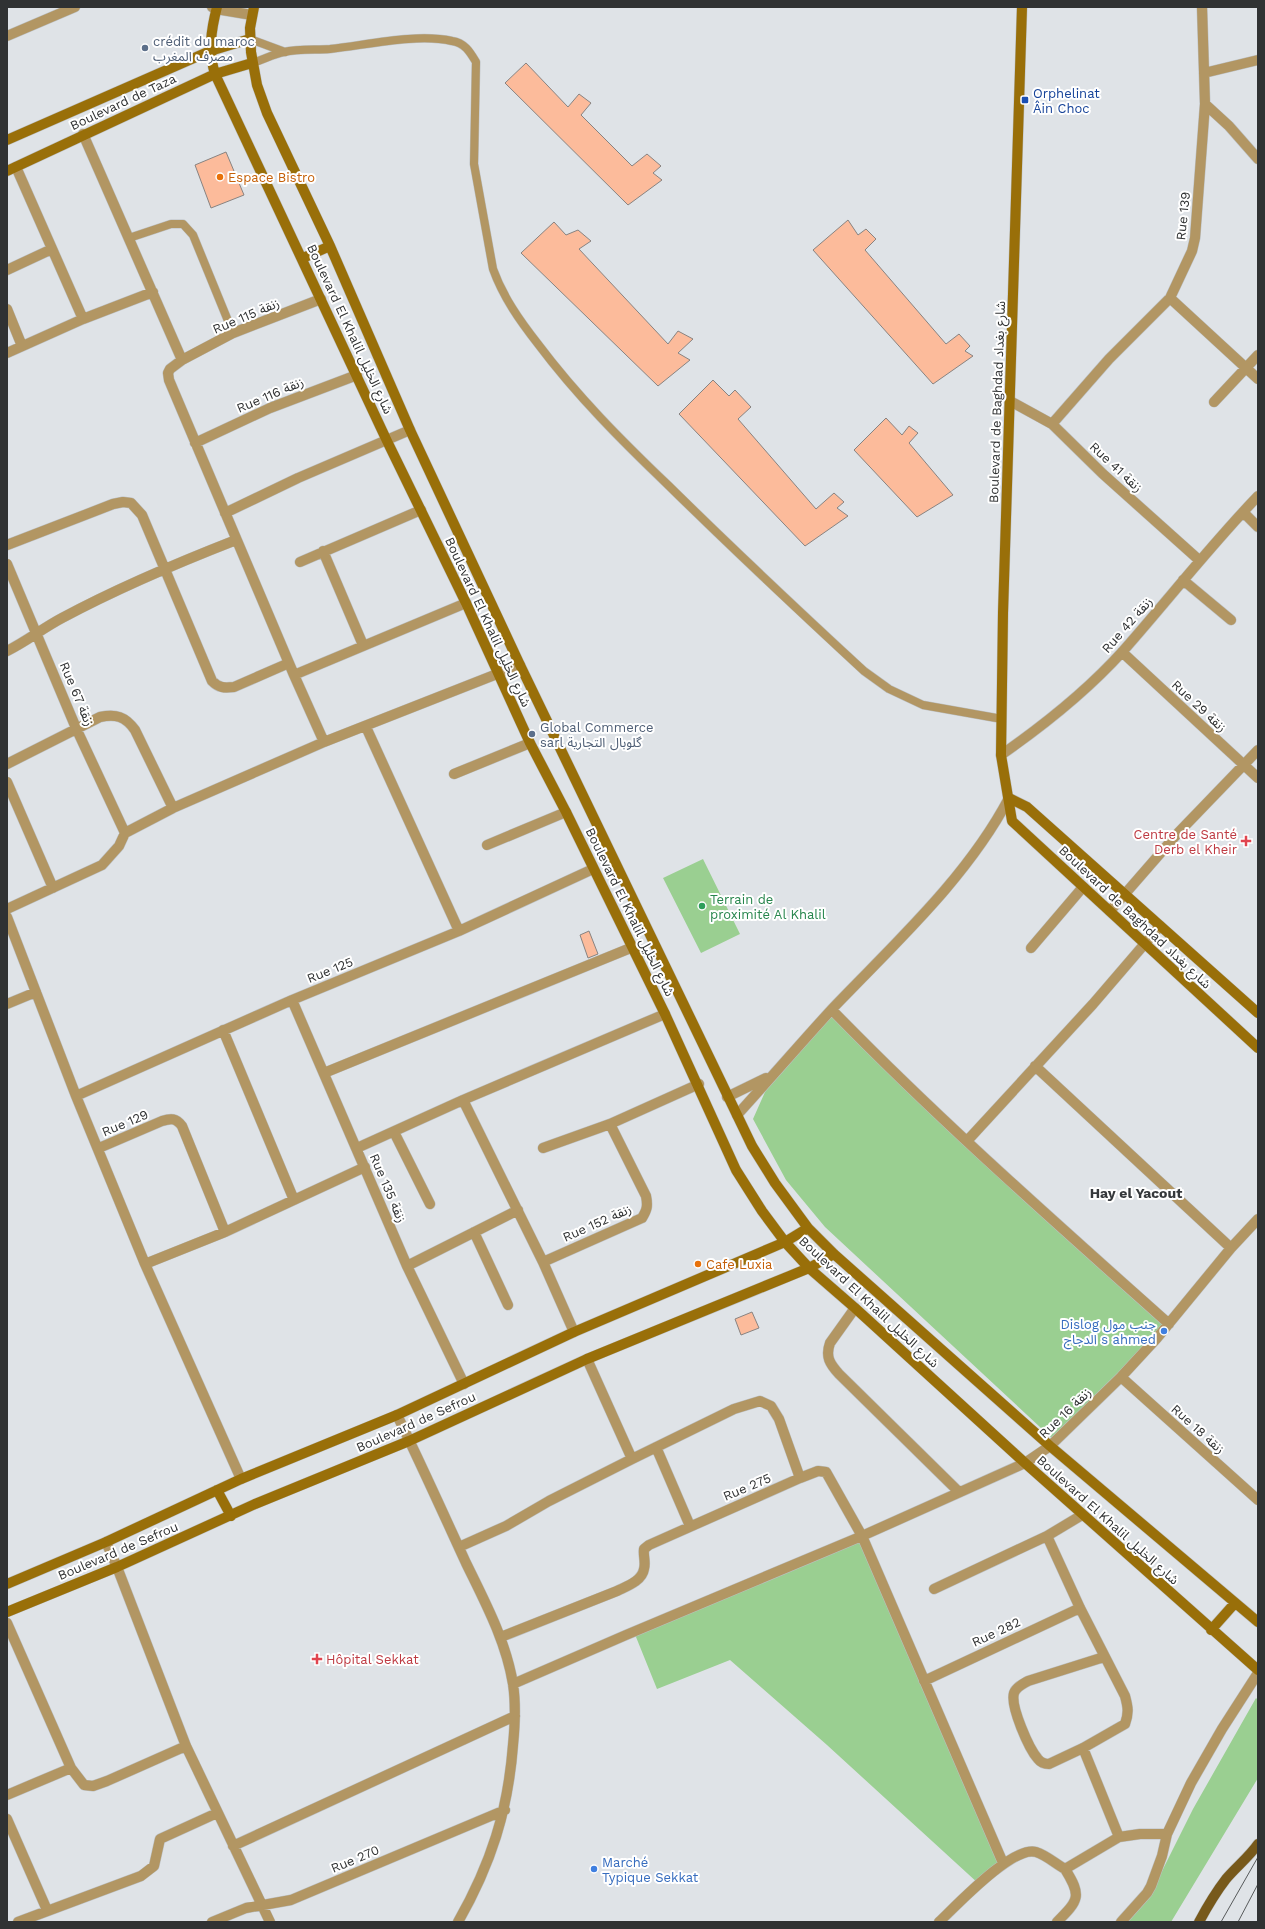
<svg xmlns="http://www.w3.org/2000/svg" width="1265" height="1929" font-family="'Work Sans','Noto Sans Arabic',sans-serif">
<style>
.green{fill:#9acf91}
.building{fill:#fcbb9b;stroke:#888381}
.lines{fill:none;stroke-linecap:round;stroke-linejoin:round}
.lane-casing{stroke:#bcc0c3;stroke-width:9}
.street-casing{stroke:#bcc0c3;stroke-width:11}
.secondary-casing{stroke:#bcc0c3;stroke-width:11}
.primary-casing{stroke:#bcc0c3;stroke-width:11}
.lane{stroke:#b29663;stroke-width:8}
.street{stroke:#b29663;stroke-width:10}
.secondary{stroke:#996f09;stroke-width:10}
.primary{stroke:#77591b;stroke-width:10}
.tram{stroke:#575a5b;stroke-width:1}
.service-dot{fill:#5c6f8a;stroke:#fff;stroke-width:1.5}
.transit-dot{fill:#1a4fb4;stroke:#fff;stroke-width:1.5}
.food-dot{fill:#e8710a;stroke:#fff;stroke-width:1.5}
.health-dot{fill:#e0444e;stroke:#fff;stroke-width:1.5}
.leisure-dot{fill:#2e9e5b;stroke:#fff;stroke-width:1.5}
.shop-dot{fill:#3f7fe0;stroke:#fff;stroke-width:1.5}
.labels{text-anchor:middle;dominant-baseline:central;stroke-width:4;stroke-linejoin:round;paint-order:stroke}
.service-label{font-size:13px;fill:#4e5e75;stroke:#fff;text-anchor:start}
.transit-label{font-size:13px;fill:#164399;stroke:#fff;text-anchor:start}
.street-label{font-size:13px;fill:#303233;stroke:#fff}
.food-label{font-size:13px;fill:#c56008;stroke:#fff;text-anchor:start}
.health-label{font-size:13px;fill:#be3a42;stroke:#fff;text-anchor:end}
.leisure-label{font-size:13px;fill:#27864d;stroke:#fff;text-anchor:start}
.shop-label{font-size:13px;fill:#366cbe;stroke:#fff;text-anchor:end}
.neighbourhood-label{font-size:14px;font-weight:bold;fill:#35383b;stroke:#fff}
</style>
<rect width="100%" height="100%" fill="#dfe3e7"/>
<path class="green" d="M703,859l37,75 -39,19 -38,-75z
M831,1013l335,314 -111,114 -230,-214 -39,-47 -33,-61 20,-45z
M862,1537l139,326 -22,21 -152,-139 -97,-85 -73,29 -23,-57z
M1256,1698l2,2v78l-87,144h-46l31,-39 37,-74z"/>
<path class="building" d="M526,63l42,44 11,-13 12,9 -10,12 51,51 15,-12 14,12 -8,7 9,7 -34,25 -123,-122z
M226,152l18,43 -33,13 -16,-43z
M848,220l10,15 8,-6 10,10 -11,11 81,94 13,-10 11,12 -5,5 8,5 -40,28 -120,-134z
M554,222l12,13 12,-5 13,11 -12,8 89,95 10,-13 15,8 -15,14 12,7 -32,26 -137,-133z
M713,380l16,16 6,-6 16,17 -13,12 78,90 18,-16 10,9 -7,6 11,8 -43,30 -126,-132z
M886,418l16,17 7,-9 9,7 -9,10 44,52 -36,22 -63,-67z
M589,931l9,23 -10,4 -8,-23z
M752,1312l7,16 -18,7 -6,-16z"/>
<g class="lines">
<defs>
<path id="lane" d="M250,39l35,13
M252,63c11,-3 21,-9 32,-11 14,-3 31,-2 46,-3 37,-4 87,-16 122,-8 13,2 18,11 24,21l-2,102 19,105c10,28 27,52 45,75 39,52 84,97 131,142 64,63 129,124 195,185l25,18 34,16 79,14
M129,238l42,-14h12l10,11 40,98"/>
<path id="street" d="M212,7l4,2 36,6
M7,36l68,-29
M1204,73l54,-13
M1205,104l24,22 29,33
M83,134l99,226
M16,167l67,152
M7,270l45,-21
M1170,298l88,81
M321,299l-88,34 -51,27 -12,9 -2,4 1,7 125,295 30,67
M7,309l15,37
M7,353l76,-34 70,-27
M1010,401l42,23 51,50 96,86
M1214,402l44,-47
M1052,424l57,-65 61,-61 22,-47 3,-13 10,-134 -3,-97
M195,443l75,-35 87,-33
M1243,512l15,15
M225,513l73,-35 112,-48
M7,545l106,-41 10,-2 8,1 11,12 70,166c7,7 12,7 22,6l55,-24
M323,551l40,94
M300,562l121,-52
M7,564l69,164 49,105
M1183,580l48,40
M7,651c20,-10 36,-23 55,-33 56,-30 115,-55 174,-78
M1122,652l136,126
M294,675l172,-72
M366,727l93,204
M1001,755c43,-30 86,-64 122,-104 45,-51 87,-105 135,-155
M7,764l93,-47c16,-3 25,-1 35,13l38,78
M454,774l76,-31
M7,782l46,106
M487,845l79,-33
M7,909l95,-44 17,-19 6,-13 48,-25 151,-66 196,-77
M1110,911l68,-78 80,-83
M7,917l69,179 69,168 96,215
M1031,948l52,-61
M292,1000l115,266 57,118
M7,1004l29,-12
M832,1010c107,110 223,212 337,314
M223,1030l71,170
M1035,1066l196,182
M324,1073l309,-126
M76,1096l216,-96 167,-69 134,-62
M727,1097l39,-19
M463,1100l80,162 31,70
M737,1115c32,-35 63,-71 95,-106 62,-65 135,-131 177,-211
M394,1132l36,72
M967,1141l126,-137 67,-78
M99,1148l63,-27c9,-3 14,-3 20,5l43,106
M357,1148l106,-48 202,-86
M543,1148l67,-24 89,-40
M474,1232l34,73
M543,1262l99,-44c5,-8 6,-12 4,-22l-36,-72
M145,1264l80,-32 140,-65
M407,1266l111,-56
M855,1308l-25,35c-5,14 0,21 9,31l120,118
M587,1359l45,100
M1121,1377l137,123
M397,1415c24,49 46,98 69,148 19,39 40,78 47,121 3,20 2,41 0,61 -5,66 -22,119 -55,177
M656,1447l34,79
M1082,1515l-35,21 33,72 45,88c3,11 4,17 0,28l-42,24 -34,16c-4,0 -8,-1 -11,-5 -9,-10 -28,-53 -24,-66 2,-6 9,-9 14,-12l76,-24
M106,1542l11,25 69,179 84,176
M459,1547l47,-21 43,-25 83,-42 102,-50 26,-8 11,5 8,13 21,59
M934,1589l113,-53
M7,1623l64,145 13,17 9,1 14,-5 79,-35
M501,1637l116,-46c10,-5 25,-10 27,-22 2,-7 -1,-13 0,-20l5,-4 151,-67 18,-7 8,1 36,64 141,327
M924,1681l156,-73
M513,1684l113,-49 236,-99 163,-73 25,-17 71,-69 36,-39 74,-90 27,-29
M1083,1748l36,89
M7,1795l64,-27
M7,1819l40,91
M233,1846l282,-130
M18,1922l123,-46 13,-10 6,-27 57,-26
M212,1922l34,-14 45,-8 214,-90
M939,1922c17,-16 74,-77 97,-70 10,3 20,12 29,17l54,-32 21,-3h27
M1057,1922c22,-22 25,-26 8,-53
M1121,1922l26,-29 4,-7 11,-30 5,-22 24,-51 31,-54 36,-56"/>
<path id="secondary" d="M217,7c-6,23 -9,44 -2,67l172,367 79,162 64,140 36,69 99,202 71,156 26,41 23,31 24,26 46,40 170,155 233,207
M254,7l-4,21 1,24 6,33 10,28 63,133 80,184 110,235 232,481 23,37 33,45 26,26 216,192 208,176
M1022,7l-19,606 -2,142 11,66 246,227
M7,140l203,-89 40,-12
M7,171l208,-97 37,-11
M303,258l27,-12
M1009,798l18,9 231,206
M217,1490l14,26
M7,1584l99,-42 135,-63 156,-64 177,-83 211,-90 23,-14
M7,1612l110,-45 138,-63 154,-63 178,-82 222,-91 25,-14
M1211,1630l24,-27"/>
<path id="primary" d="M1199,1922c8,-15 17,-30 27,-43 10,-12 23,-22 32,-35"/>
</defs>
<use href="#lane" class="lane-casing"/>
<use href="#street" class="street-casing"/>
<use href="#secondary" class="secondary-casing"/>
<use href="#primary" class="primary-casing"/>
<use href="#lane" class="lane"/>
<use href="#street" class="street"/>
<use href="#secondary" class="secondary"/>
<use href="#primary" class="primary"/>
<path class="tram" d="M1221,1922l37,-65
M1238,1922l20,-38"/>
</g>
<g class="service-dot">
<circle cx="145" cy="48" r="4"/>
<circle cx="532" cy="734" r="4"/>
</g>
<rect class="transit-dot" x="1021" y="96" width="8" height="8" rx="2"/>
<g class="food-dot">
<circle cx="220" cy="177" r="4"/>
<circle cx="698" cy="1264" r="4"/>
</g>
<g class="health-dot">
<path d="M1244 835h4v4h4v4h-4v4h-4v-4h-4v-4h4z"/>
<path d="M315 1653h4v4h4v4h-4v4h-4v-4h-4v-4h4z"/>
</g>
<circle class="leisure-dot" cx="702" cy="906" r="4"/>
<g class="shop-dot">
<circle cx="1164" cy="1331" r="4"/>
<circle cx="594" cy="1869" r="4"/>
</g>
<g class="labels">
<g class="service-label">
<text x="153" y="41">crédit du maroc<tspan x="153" dy="15">مصرف المغرب</tspan></text>
<text x="540" y="727">Global Commerce<tspan x="540" dy="15">sarl گلوبال التجارية</tspan></text>
</g>
<g class="transit-label">
<text x="1033" y="93">Orphelinat<tspan x="1033" dy="15">Âin Choc</tspan></text>
</g>
<g class="street-label">
<text transform="translate(123 102) rotate(-25)">Boulevard de Taza</text>
<text transform="translate(1183 216) rotate(-84)">Rue 139</text>
<text transform="translate(246 316) rotate(-23)">Rue 115 زنقة</text>
<text transform="translate(350 329) rotate(65)">Boulevard El Khalil شارع الخليل</text>
<text transform="translate(270 395) rotate(-23)">Rue 116 زنقة</text>
<text transform="translate(997 402) rotate(-88)">Boulevard de Baghdad شارع بغداد</text>
<text transform="translate(1116 467) rotate(43)">Rue 41 زنقة</text>
<text transform="translate(488 622) rotate(65)">Boulevard El Khalil شارع الخليل</text>
<text transform="translate(1127 625) rotate(-49)">Rue 42 زنقة</text>
<text transform="translate(77 694) rotate(67)">Rue 67 زنقة</text>
<text transform="translate(1199 706) rotate(43)">Rue 29 زنقة</text>
<text transform="translate(630 912) rotate(64)">Boulevard El Khalil شارع الخليل</text>
<text transform="translate(1135 917) rotate(43)">Boulevard de Baghdad شارع بغداد</text>
<text transform="translate(330 970) rotate(-22)">Rue 125</text>
<text transform="translate(125 1123) rotate(-23)">Rue 129</text>
<text transform="translate(388 1188) rotate(67)">Rue 135 زنقة</text>
<text transform="translate(597 1223) rotate(-24)">Rue 152 زنقة</text>
<text transform="translate(869 1302) rotate(43)">Boulevard El Khalil شارع الخليل</text>
<text transform="translate(1065 1413) rotate(-44)">Rue 16 زنقة</text>
<text transform="translate(416 1422) rotate(-24)">Boulevard de Sefrou</text>
<text transform="translate(1198 1429) rotate(42)">Rue 18 زنقة</text>
<text transform="translate(747 1487) rotate(-23)">Rue 275</text>
<text transform="translate(1108 1520) rotate(42)">Boulevard El Khalil شارع الخليل</text>
<text transform="translate(118 1551) rotate(-23)">Boulevard de Sefrou</text>
<text transform="translate(996 1632) rotate(-25)">Rue 282</text>
<text transform="translate(355 1859) rotate(-23)">Rue 270</text>
</g>
<g class="food-label">
<text x="228" y="177">Espace Bistro</text>
<text x="706" y="1264">Cafe Luxia</text>
</g>
<g class="health-label">
<text x="1237" y="834">Centre de Santé<tspan x="1237" dy="15">Derb el Kheir</tspan></text>
<text x="326" y="1659" text-anchor="start">Hôpital Sekkat</text>
</g>
<g class="leisure-label">
<text x="710" y="899">Terrain de<tspan x="710" dy="15">proximité Al Khalil</tspan></text>
</g>
<g class="shop-label">
<text x="1156" y="1324">Dislog جنب مول<tspan x="1156" dy="15">الدجاج s ahmed</tspan></text>
<text x="602" y="1862" text-anchor="start">Marché<tspan x="602" dy="15">Typique Sekkat</tspan></text>
</g>
<g class="neighbourhood-label">
<text x="1136" y="1193">Hay el Yacout</text>
</g>
</g>
<rect width="1265" height="1929" fill="none" stroke="#303233" stroke-width="16"/>
</svg>
